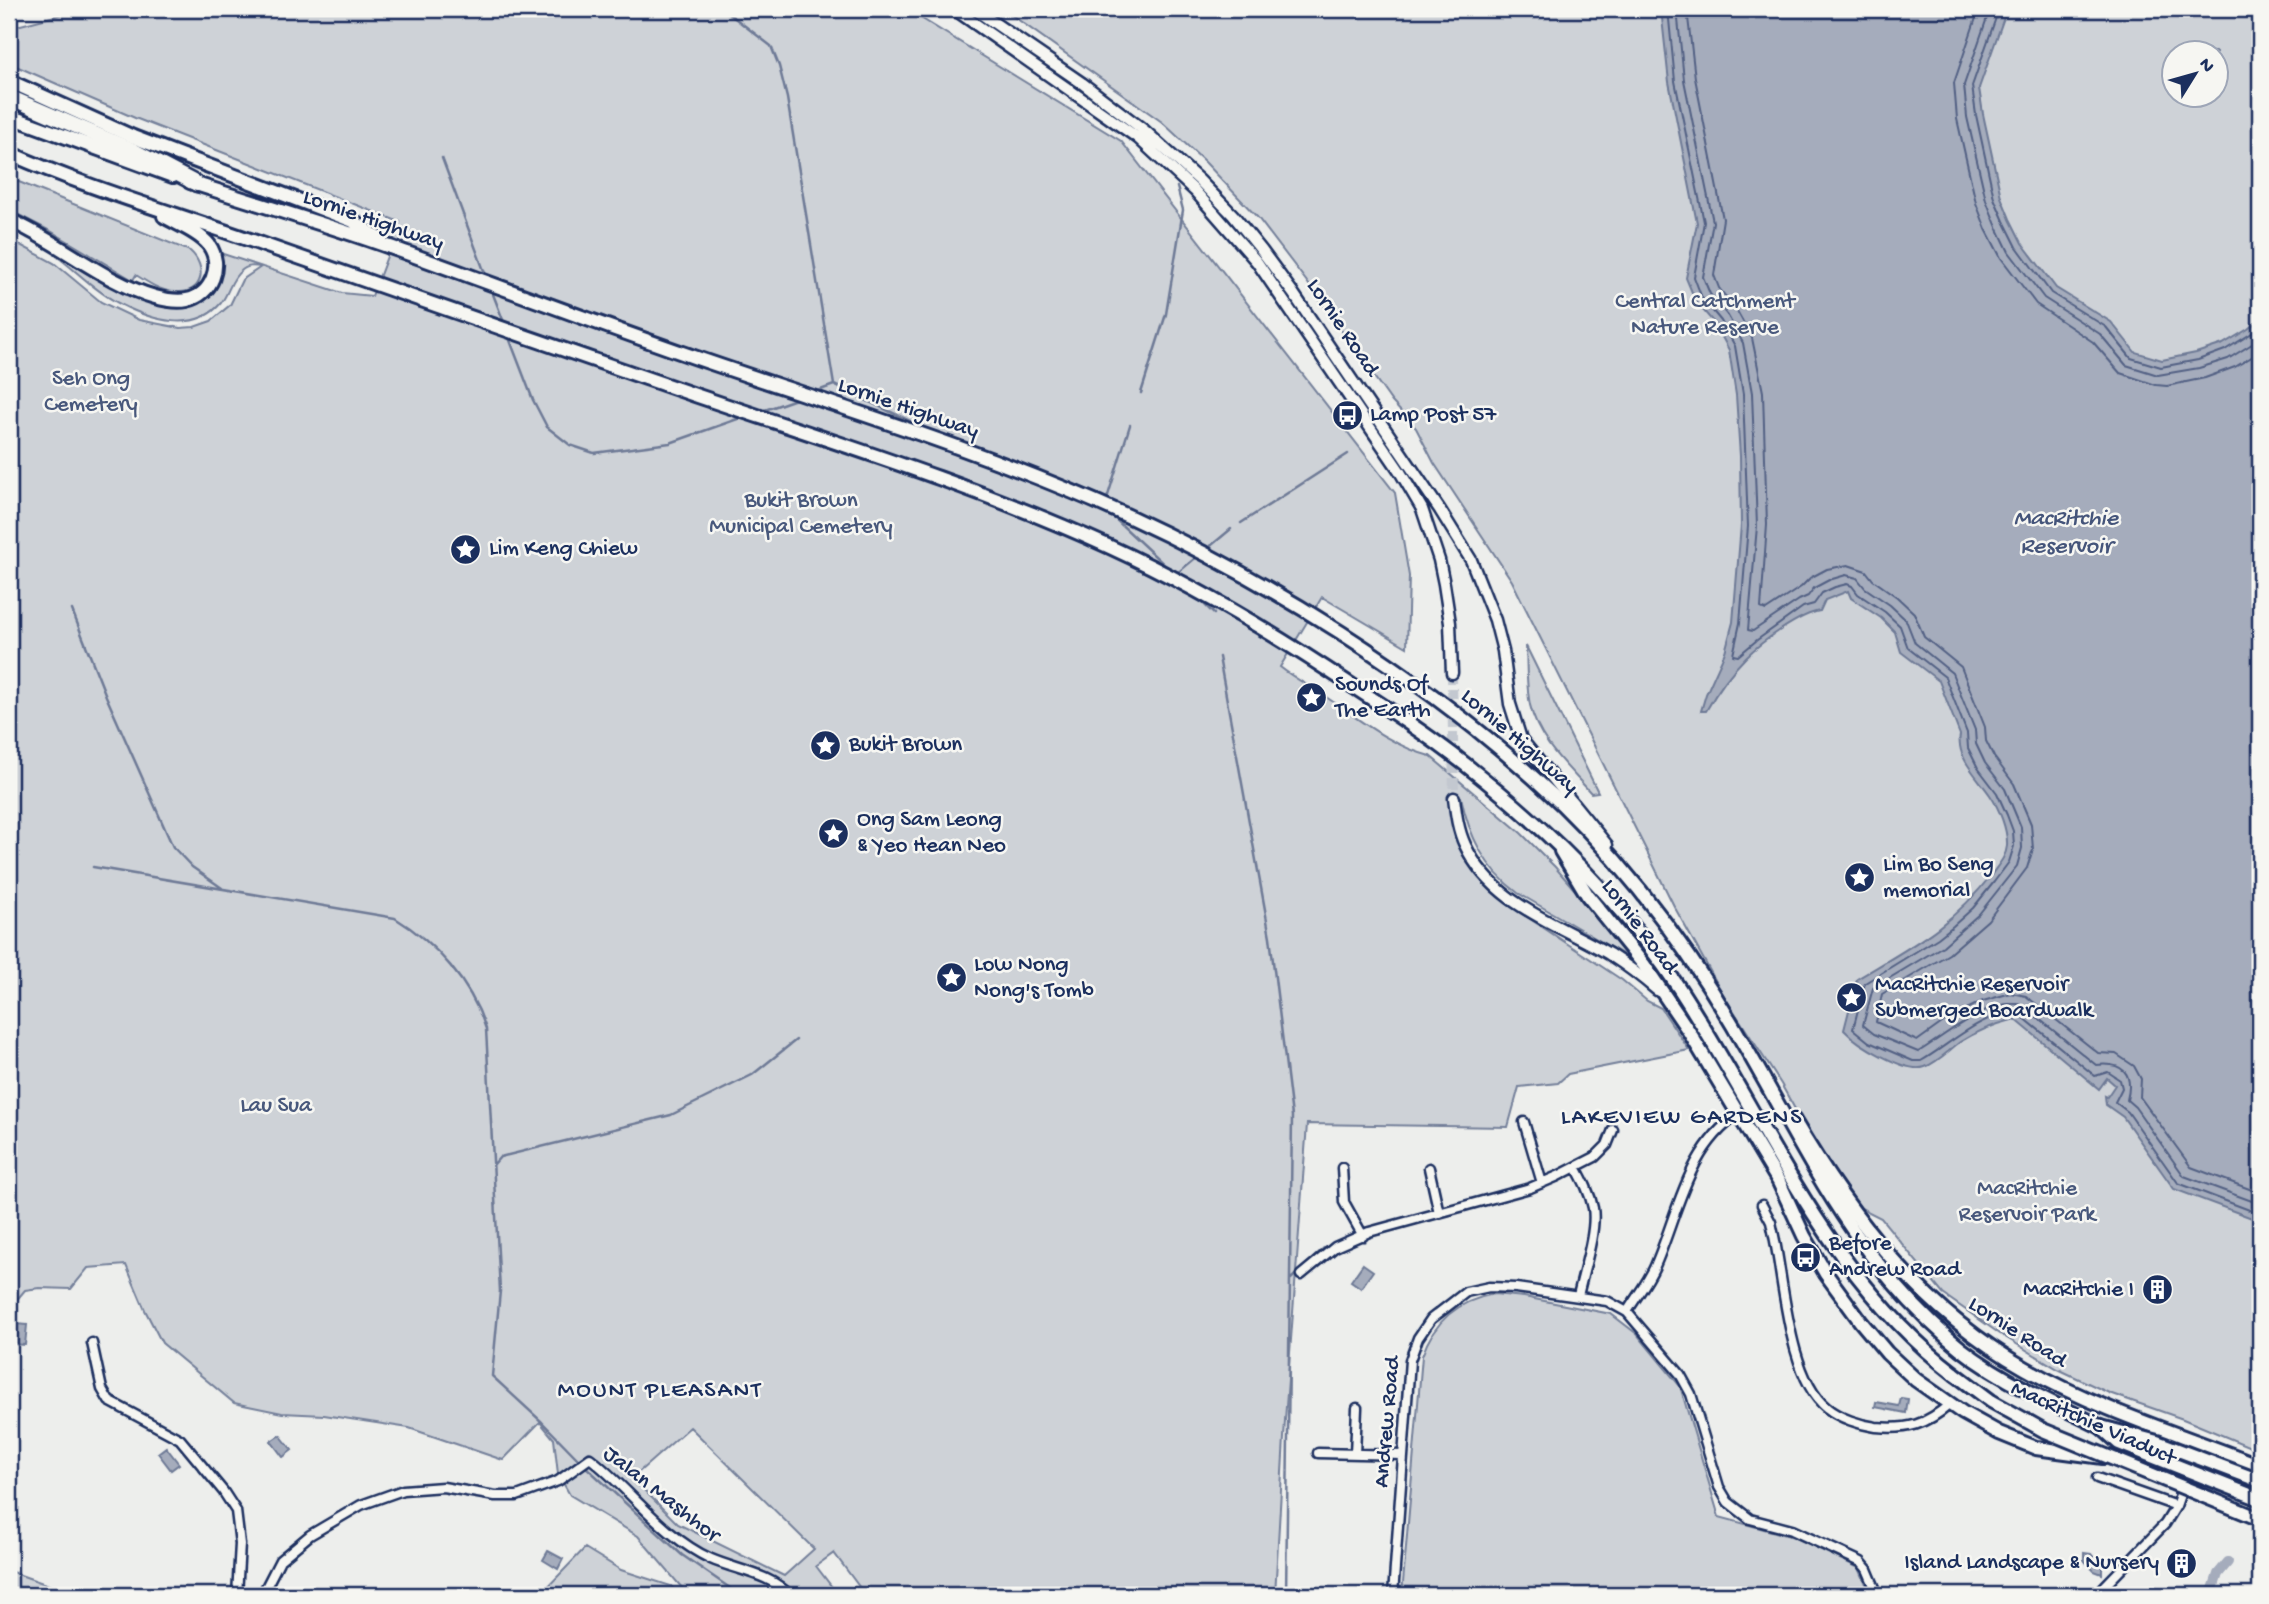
<svg xmlns="http://www.w3.org/2000/svg" width="2269" height="1604" font-family="'Gochi Hand',sans-serif">
<style>
.green{fill:#ced2d7;stroke:#74809a;stroke-width:2;fill-rule:evenodd}
.water{fill:#a5acbc;stroke:#6e7a96;stroke-width:2}
.lines{fill:none;stroke-linecap:round;stroke-linejoin:round}
.shore{stroke:#526184;stroke-width:2}
.stream{stroke:#6e7a96;stroke-width:2.5}
.canal{stroke:#a5acbc;stroke-width:10}
.tertiary-tunnel{stroke:#c3c8d0;stroke-width:10;stroke-dasharray:10 5;stroke-linecap:butt}
.minor-casing{stroke:#1b2f5e;stroke-width:13}
.tertiary-casing{stroke:#1b2f5e;stroke-width:15}
.primary-casing{stroke:#1b2f5e;stroke-width:18}
.trunk-casing{stroke:#1b2f5e;stroke-width:18}
.motorway-casing{stroke:#1b2f5e;stroke-width:19}
.minor{stroke:#f6f6f2;stroke-width:8}
.tertiary{stroke:#f6f6f2;stroke-width:10}
.primary{stroke:#f6f6f2;stroke-width:12}
.trunk{stroke:#f6f6f2;stroke-width:12}
.motorway{stroke:#f6f6f2;stroke-width:14}
.trunk-bridge-casing{stroke:#1b2f5e;stroke-width:18;stroke-linecap:butt}
.trunk-bridge{stroke:#f6f6f2;stroke-width:12}
.labels{text-anchor:middle;dominant-baseline:central;stroke-width:5;stroke-linejoin:round;paint-order:stroke}
.street-label{font-size:23px;fill:#1b2f5e;stroke:#f6f6f2}
.park-label{font-size:23px;fill:#48587c;stroke:#f6f6f2}
.poi-label{font-size:23px;fill:#1b2f5e;stroke:#f6f6f2;text-anchor:start}
.water-label{font-size:24px;font-style:italic;fill:#44547a;stroke:#f6f6f2}
.neighbourhood-label{font-size:24px;letter-spacing:2px;fill:#1b2f5e;stroke:#f6f6f2}
</style>
<rect width="100%" height="100%" fill="#edeeec"/>
<filter id="ink" filterUnits="userSpaceOnUse"><feTurbulence type="fractalNoise" baseFrequency=".0143" numOctaves="2"/><feDisplacementMap in="SourceGraphic" scale="14" xChannelSelector="R" yChannelSelector="G"/><feConvolveMatrix kernelMatrix="1 2 1 2 8 2 1 2 1" color-interpolation-filters="sRGB"/></filter>
<g filter="url(#ink)">
<path class="green" d="M82,9h824l215,132 274,352 14,83 -2,71 -85,-50 -42,70c15,12 30,19 46,30 33,22 65,49 104,59l91,77 34,34 83,96 -120,-70c-33,-24 -49,-57 -57,-96h-13l5,28 7,21 16,27 16,18 20,16 110,73 25,21 14,7 28,42 -121,24 -10,9 -39,4 -11,40 -201,-3 -22,296 -10,175h-424l9,-7 -26,-35 -18,13 22,29h-150l-50,-59 -68,-41 -12,-21 -4,-35 -14,-17 -37,38 -94,-32 -85,-13 -42,-2 -48,-10 -72,-60 -17,-33 -19,-45 -38,3 -17,21 -32,-1 -14,2 -16,19v-1070l45,24 47,39 38,18 41,8 14,-1 17,-6 19,-16 12,-25 19,-13c-7,-1 -14,-2 -20,4 -10,7 -12,22 -20,32 -26,31 -70,17 -101,1 -24,-12 -43,-33 -65,-49l1,-2 69,42 3,-4 71,11 18,-50 125,41 30,3 28,-74 -265,-104 -126,-55v-35zM690,1427l124,122 -30,27 -106,-52 -46,-46z
M1003,9h1257v1442l-77,-32 -74,-26 -51,-24 -58,-35 -57,-40 -62,-76 -20,-10 -47,-65 -33,-59 -57,-88 -49,-88 -163,-327 -78,-118 -18,-35 -24,-26 -85,-120 -49,-64 -53,-56 -43,-40zM2174,52h42v42h-42z
M9,178l181,73c18,16 13,43 -13,41 -16,0 -28,-9 -41,-17l-3,5 -81,-48 -43,-22z
M1526,646l72,146 -7,1c-23,-26 -53,-52 -61,-88 -4,-19 -3,-40 -4,-59z
M1494,1294l30,3 87,17 26,20 43,52 39,131 75,20 65,31 12,27h-469l20,-239c12,-35 35,-55 72,-62z
M585,1548l36,22 50,16 8,9h-139z
M9,1571l62,22 4,2h-66z"/>
<path class="water" d="M1661,9h346l-28,79 4,26 18,83 9,22 12,24 34,45 55,34 24,30 27,8 34,-7 27,-9 25,-15 12,-10v902l-86,-32 -51,-72 -17,-12 -1,-9 2,1 8,-12 -8,-7 -8,11 -84,-70c-19,5 -38,12 -55,23 -11,8 -22,20 -35,25 -19,7 -68,-23 -81,-37l13,-51c55,-33 95,-53 135,-105 6,-9 14,-17 15,-28 1,-16 -8,-38 -17,-51 -12,-18 -34,-37 -30,-60l-21,-54 -38,-29 -6,-20 -14,-14 -30,-20 -3,-7 -23,9 -5,11c-20,3 -59,31 -74,46 -15,15 -30,36 -40,54h-5l5,-17 19,-42 8,-30 8,-97 -1,-69 -4,-61 -7,-45 -14,-26 -19,-22 -10,-24 11,-55 -28,-141z
M1363,1264l10,7 -12,17 -10,-7z
M16,1324l11,1 -2,20 -12,-1z
M1901,1398l7,1 -2,14 -31,-6 1,-5 23,4z
M280,1435l12,15 -9,7 -12,-16z
M166,1447l13,17 -8,6 -13,-17z
M548,1551l15,8 -5,10 -15,-9z
M2084,1553l7,1 11,13v7l-8,-3 -10,-11z"/>
<g class="lines">
<path class="shore" d="M1668,9l7,72 29,141 -10,55 8,21 19,23 14,25 8,48 5,132 -8,97 -7,32 5,1 19,-16 46,-33 11,-3 8,-11 13,-6 12,-3 5,2 6,8 27,18 15,14 8,22 37,29 22,56 1,15 10,20 19,25 10,22 6,16 1,15 -5,16 -15,20 -21,26 -20,18 -15,12 -73,45 -12,46 16,13 44,19h8c27,-15 64,-51 97,-48l77,63 13,-4 12,8 2,8 -7,14 13,10 50,71 82,31
M1677,9l7,71 29,142 -10,55 7,17 18,22 15,27 9,50 5,133 -9,104 5,1 46,-31 9,-4 6,-8 15,-8 17,-5 11,3 8,10 25,17 16,15 9,23 37,30 23,57 1,14 9,19 20,26 16,38 1,21 -5,18 -38,48 -36,32 -70,42 -10,37 11,9 44,18c26,-15 72,-56 104,-47l74,60c27,-3 38,8 31,35l8,7 49,69 76,28
M1687,9l8,69 28,141 -9,56 5,13 18,23 15,27 11,54 4,133 -6,83 5,2 35,-23 9,-9 17,-9 21,-4 18,6 7,9 24,17 17,16 10,24 37,30 24,60 1,14 8,16 20,27 17,40 2,25 -6,19 -39,52 -39,34 -67,40 -6,28 41,19 32,-23 34,-17 28,-8 15,3 72,57 18,1 18,12 7,13 -1,18 51,70 69,26
M1979,9l-25,74 3,36 19,84 10,26 15,29 35,46 57,38 27,31 36,12 11,1 38,-8 30,-11 25,-15
M1990,9l-26,76 3,32 19,83 10,25 13,27 35,46 56,36 26,31 32,10 41,-7 29,-9 32,-20
M1999,9l-27,77 4,29 18,83 10,23 13,26 34,46 55,34 25,31 30,9 37,-7 27,-10 35,-22"/>
<path class="stream" d="M723,9l48,37 8,20 8,32 47,287
M442,158l44,118
M491,289l14,36
M508,335l25,65 14,27 23,18 24,8 76,-10 76,-27
M815,392l19,-7 99,47
M1141,393l25,-79 17,-104 -6,-23
M759,412l40,-14
M1106,502l24,-77
M1111,515l59,55
M1241,523l107,-69
M1207,549l24,-20
M1175,575l24,-20
M1197,597l17,17
M72,610l34,86 67,151 19,20 30,21
M1219,657l51,280 22,179 -6,479
M93,867l302,51c41,25 76,65 91,111l14,262 -8,85 50,46 38,39
M494,1164l6,-7 171,-42 81,-40 44,-35
M1291,1279l33,-31
M585,1466l97,89 58,40"/>
<path class="canal" d="M2211,1595l7,-21 10,-12"/>
<path class="tertiary-tunnel" d="M1452,673l2,125"/>
<defs>
<path id="minor" d="M1524,1122l18,61
M1576,1167c7,13 14,26 17,41 4,23 -10,64 -15,88
M1342,1168l2,34 19,34
M1429,1168l10,45
M1762,1205l9,17 3,14c10,47 15,142 53,172 12,10 34,17 49,19 32,3 50,-2 74,-23
M1301,1275l34,-28 34,-15 161,-44 28,-12 37,-19 12,-12 6,-15
M1627,1312c9,-15 21,-30 28,-46 23,-52 32,-118 84,-152
M92,1343l10,46 7,12 71,38 43,52 13,20 4,33 -3,51
M1318,1453l85,2
M1355,1454l2,-46
M2097,1478l79,28
M262,1595l18,-35 30,-25 51,-30 42,-15 40,-3 52,9h22l41,-15 32,-23c41,32 73,79 121,101 25,11 60,15 78,36
M1393,1595l17,-235 8,-22 13,-19 35,-27 23,-5 27,1 91,13 20,11 53,62 11,20 28,93 9,15 22,17 42,11 69,32 6,7 11,26
M2096,1595l69,-71 11,-18 8,-23"/>
<path id="tertiary" d="M954,9l184,129 57,53 62,71 142,208 23,39 17,51 5,24 6,39 2,50
M974,9l108,74 63,48 54,49 34,35 29,36 31,42 147,217 31,50 24,60 8,31 7,53 11,35 86,106
M1454,798c2,16 4,32 11,47 28,60 92,78 144,109 17,11 33,23 48,36"/>
<path id="primary" d="M1561,851l27,45 56,69 44,65 91,152 25,54 22,38 35,48 26,31 29,27 47,33 36,20 37,15 67,9
M1793,1119c58,99 130,192 232,249 74,42 157,67 235,98
M2157,1472l14,-35"/>
<path id="trunk" d="M9,81l124,56 220,84 28,19
M9,116l164,60
M9,153c83,37 172,62 258,93 143,50 285,100 428,149 139,47 281,91 415,152 83,38 162,85 238,136 40,26 80,52 118,82 79,62 157,138 213,223 87,133 146,287 276,386
M190,182c67,22 136,42 203,66 100,36 200,74 301,109 145,50 294,95 434,159 143,66 289,157 407,263 85,76 155,170 211,269 62,107 106,206 202,290 44,39 101,63 153,89
M9,220c49,21 96,63 146,77 11,3 22,5 32,3 25,-5 36,-35 22,-55 -10,-13 -32,-21 -45,-29"/>
<path id="motorway" d="M9,97l125,54 63,33"/>
</defs>
<use href="#minor" class="minor-casing"/>
<use href="#tertiary" class="tertiary-casing"/>
<use href="#primary" class="primary-casing"/>
<use href="#trunk" class="trunk-casing"/>
<use href="#motorway" class="motorway-casing"/>
<use href="#minor" class="minor"/>
<use href="#tertiary" class="tertiary"/>
<use href="#primary" class="primary"/>
<use href="#trunk" class="trunk"/>
<use href="#motorway" class="motorway"/>
<defs>
<path id="trunk-bridge" d="M1955,1374l36,27 52,29 217,89
M2101,1427l18,16 141,56
M2101,1427l56,15 103,39"/>
</defs>
<use href="#trunk-bridge" class="trunk-bridge-casing"/>
<use href="#trunk-bridge" class="trunk-bridge"/>
</g>
</g>
<defs>
<symbol id="bus-disc" viewBox="-11 -11 22 22"><circle r="9.5" fill="#1b2f5e" stroke="#f6f6f2"/><path d="M-5-6H5V4H4V6H2V4H-2V6H-4V4H-5ZM-3.5-4V0h7V-4ZM-3.5 1.2v1.5H-2V1.2ZM2 1.2v1.5H3.5V1.2Z" fill="#fff"/></symbol>
<symbol id="sight-disc" viewBox="-11 -11 22 22"><circle r="9.5" fill="#1b2f5e" stroke="#f6f6f2"/><path d="M0-6L1.8-2.2L6-1.7L2.9 1.2L3.7 5.4L0 3.3L-3.7 5.4L-2.9 1.2L-6-1.7L-1.8-2.2Z" fill="#fff"/></symbol>
<symbol id="building-disc" viewBox="-11 -11 22 22"><circle r="9.5" fill="#1b2f5e" stroke="#f6f6f2"/><path d="M-4-6H4V6H1V3H-1V6H-4ZM-2.5-4.3h1.7v1.8h-1.7ZM.8-4.3h1.7v1.8H.8ZM-2.5-1h1.7V.8h-1.7ZM.8-1h1.7V.8H.8Z" fill="#fff"/></symbol>
</defs>
<g fill-rule="evenodd">
<use href="#bus-disc" x="1330" y="398" width="35" height="35"/>
<use href="#sight-disc" x="448" y="532" width="35" height="35"/>
<use href="#sight-disc" x="1294" y="680" width="35" height="35"/>
<use href="#sight-disc" x="808" y="728" width="35" height="35"/>
<use href="#sight-disc" x="816" y="816" width="35" height="35"/>
<use href="#sight-disc" x="1842" y="860" width="35" height="35"/>
<use href="#sight-disc" x="934" y="960" width="35" height="35"/>
<use href="#sight-disc" x="1834" y="980" width="35" height="35"/>
<use href="#bus-disc" x="1788" y="1240" width="35" height="35"/>
<use href="#building-disc" x="2140" y="1272" width="35" height="35"/>
<use href="#building-disc" x="2164" y="1546" width="35" height="35"/>
</g>
<g class="labels">
<g class="street-label">
<text transform="translate(373 221) rotate(19)">Lornie Highway</text>
<text transform="translate(1342 328) rotate(56)">Lornie Road</text>
<text transform="translate(908 409) rotate(19)">Lornie Highway</text>
<text transform="translate(1519 742) rotate(41)">Lornie Highway</text>
<text transform="translate(1639 927) rotate(53)">Lornie Road</text>
<text transform="translate(2017 1333) rotate(33)">Lornie Road</text>
<text transform="translate(1388 1422) rotate(-85)">Andrew Road</text>
<text transform="translate(2093 1424) rotate(24)">MacRitchie Viaduct</text>
<text transform="translate(661 1495) rotate(38)">Jalan Mashhor</text>
</g>
<g class="park-label">
<text x="1705" y="302">Central Catchment<tspan x="1705" dy="26">Nature Reserve</tspan></text>
<text x="91" y="379">Seh Ong<tspan x="91" dy="26">Cemetery</tspan></text>
<text x="801" y="501">Bukit Brown<tspan x="801" dy="26">Municipal Cemetery</tspan></text>
<text x="276" y="1106">Lau Sua</text>
<text x="2027" y="1189">MacRitchie<tspan x="2027" dy="26">Reservoir Park</tspan></text>
</g>
<g class="poi-label">
<text x="1370" y="415">Lamp Post 57</text>
<text x="489" y="549">Lim Keng Chiew</text>
<text x="1335" y="685">Sounds Of<tspan x="1335" dy="26">The Earth</tspan></text>
<text x="849" y="745">Bukit Brown</text>
<text x="857" y="820">Ong Sam Leong<tspan x="857" dy="26">&amp; Yeo Hean Neo</tspan></text>
<text x="1883" y="865">Lim Bo Seng<tspan x="1883" dy="26">memorial</tspan></text>
<text x="974" y="965">Low Nong<tspan x="974" dy="26">Nong's Tomb</tspan></text>
<text x="1875" y="985">MacRitchie Reservoir<tspan x="1875" dy="26">Submerged Boardwalk</tspan></text>
<text x="1829" y="1244">Before<tspan x="1829" dy="26">Andrew Road</tspan></text>
<text x="2134" y="1290" text-anchor="end">MacRitchie I</text>
<text x="2159" y="1563" text-anchor="end">Island Landscape &amp; Nursery</text>
</g>
<g class="water-label">
<text x="2066" y="519">MacRitchie<tspan x="2066" dy="28">Reservoir</tspan></text>
</g>
<g class="neighbourhood-label">
<text x="1682" y="1118">LAKEVIEW GARDENS</text>
<text x="660" y="1391">MOUNT PLEASANT</text>
</g>
</g>
<rect width="2269" height="1604" fill="none" stroke="#f6f6f2" stroke-width="35"/>
<rect x="18" y="18" width="2234" height="1569" fill="none" stroke="#1b2f5e" stroke-width="2.5" filter="url(#ink)"/>
<g transform="translate(2195 74) rotate(53)"><circle r="33" fill="#f6f6f2" stroke="#9ea6b7" stroke-width="2"/>
<path d="M0-5L12 26L0 18L-12 26Z" fill="#1b2f5e"/>
<text y="-10" font-size="19" font-weight="bold" text-anchor="middle" fill="#1b2f5e">N</text>
</g>
</svg>
